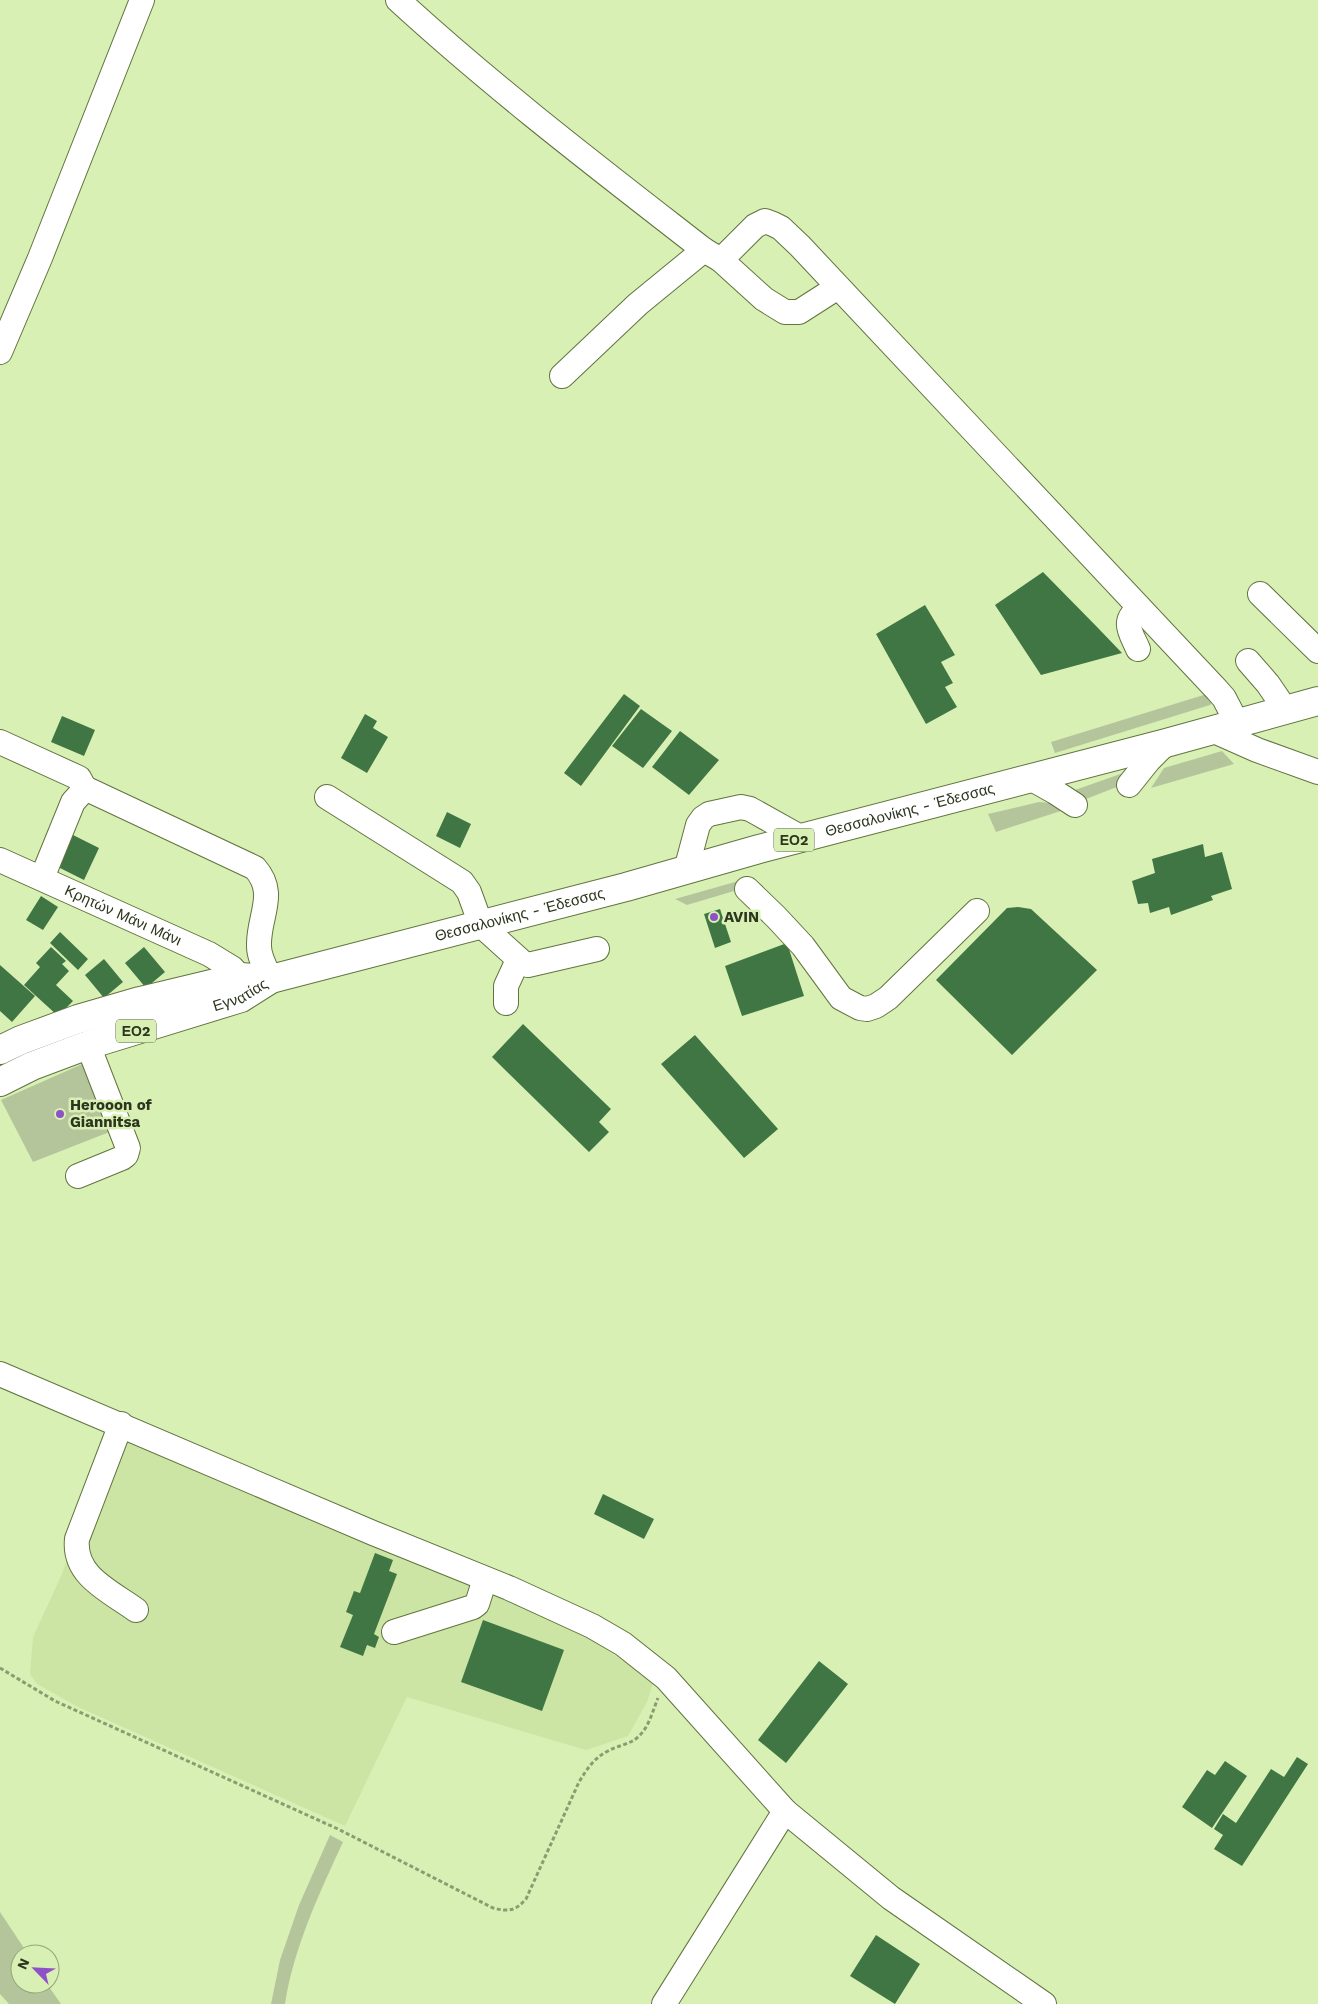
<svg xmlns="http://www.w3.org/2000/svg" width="1318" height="2004" font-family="'Work Sans',sans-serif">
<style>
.built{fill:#cce5a4}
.green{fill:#b4c59c}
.building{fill:#407644}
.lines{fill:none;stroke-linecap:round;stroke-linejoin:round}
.minor-casing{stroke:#60743e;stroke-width:26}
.highway-casing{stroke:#60743e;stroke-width:30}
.path{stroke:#8b9c71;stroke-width:3;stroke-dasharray:4 2.5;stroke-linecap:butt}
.minor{stroke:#fff;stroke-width:24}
.highway{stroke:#fff;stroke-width:28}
.poi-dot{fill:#8f51c6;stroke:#d9f0b5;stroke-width:2}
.labels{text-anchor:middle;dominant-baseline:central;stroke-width:5;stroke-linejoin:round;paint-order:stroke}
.shield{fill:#d9f0b5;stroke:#606d4b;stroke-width:1}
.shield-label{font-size:14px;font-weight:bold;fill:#2c351e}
.street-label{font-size:15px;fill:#2c351e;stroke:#d9f0b5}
.poi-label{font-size:15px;font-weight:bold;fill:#2c351e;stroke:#d9f0b5;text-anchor:start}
</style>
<rect width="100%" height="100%" fill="#d9f0b5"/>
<path class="built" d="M111,1428l468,204 75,49 -7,21 -19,34 -42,14 -179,-53 -62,129 -267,-119 -41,-23 -7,-10 3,-37 29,-63z"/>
<path class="green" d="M1210,693l5,6 -5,6 -155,48 -4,-11z
M1222,751l12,13 -83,24 13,-20z
M1126,772l-4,13 -36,14 -11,-9z
M1039,802l13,1 18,5 -74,24 -8,-18z
M742,880l-8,11 -47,14 -12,-6z
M89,1061l23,70 -79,31 -32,-62z
M330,1835l13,7c-24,52 -49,105 -58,162h-14l9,-44 19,-55z
M0,1912l28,42h-8v30h27l14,20h-52l-9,-10z"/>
<path class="building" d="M1043,572l55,56 24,25 -81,22 -46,-70z
M925,605l30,50 -14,7 12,21 -8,4 12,20 -31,17 -50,-90z
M624,694l16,12 -59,80 -17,-13z
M641,709l31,22 -29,37 -31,-22z
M365,714l12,7 -4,7 15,9 -21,36 -26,-15z
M62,716l33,14 -11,26 -33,-14z
M680,731l39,29 -30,35 -37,-28z
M447,812l24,12 -11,24 -24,-12z
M73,835l26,13 -15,32 -26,-13z
M1203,844l2,13 17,-5 10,37 -21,7 2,4 -42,15 -2,-8 -19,6 -2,-10 -10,1 -6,-23 23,-8 -3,-14z
M41,896l17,11 -15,23 -17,-10z
M1018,907l13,2 66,61 -85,85 -76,-75 71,-72z
M720,909l11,33 -16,6 -11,-34z
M60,932l28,27 -10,11 -28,-27z
M787,943l17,53 -62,20 -17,-50z
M51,947l15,14 -4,3 7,7 -13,14 17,16 -15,15 -34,-31 16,-18 -4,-4z
M144,947l21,25 -19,16 -21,-25z
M104,959l19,23 -19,16 -19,-23z
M0,965l35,31 -23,26 -12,-11z
M523,1024l88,85 -12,13 10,10 -20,20 -97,-95z
M695,1035l83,94 -34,29 -83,-94z
M603,1494l51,25 -10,20 -50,-25z
M375,1553l18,7 -4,11 8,3 -23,60 5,3 -4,11 -8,-3 -4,11 -23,-9 13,-32 -7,-3 8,-21 6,2z
M483,1620l81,30 -22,61 -81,-29z
M819,1661l29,23 -62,79 -28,-23z
M1297,1757l11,7 -66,102 -28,-17 9,-14 -9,-6 9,-15 13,9 35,-54 13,8z
M1225,1761l22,15 -35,52 -30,-21 25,-37 8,5z
M876,1935l44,29 -25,40 -45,-28z"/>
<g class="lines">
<defs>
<g id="minor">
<path d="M398,0c97,89 202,169 306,250l17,10 43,39 21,13h14l39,-25"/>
<path d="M721,260l34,-34 10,-5 8,3 8,4 19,18 417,444 7,8 13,25"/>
<path d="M0,352l40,-94 102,-258"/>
<path d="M562,376l76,-72 66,-54"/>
<path d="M1260,594l58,57"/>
<path d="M1138,649c-7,-16 -17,-28 1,-40"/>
<path d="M1248,661l20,23 17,25"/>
<path d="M1212,730l45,20 61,22"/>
<path d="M0,742l79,36 7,13"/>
<path d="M1030,778l25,14 20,13"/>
<path d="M1129,785l20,-25 17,-17"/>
<path d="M327,797l135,85 7,10 12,33 42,38 5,2 69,-16"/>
<path id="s1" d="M0,860l209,94 23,14 8,9"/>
<path d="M686,870l12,-45 5,-7 6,-4 32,-7 9,2 52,29"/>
<path d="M42,878l31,-76 9,-10 7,-2 166,78c23,26 3,48 4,78 0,12 7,23 12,33"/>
<path d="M747,889l29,28 27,29 38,52 19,10 7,1 9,-3 12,-8 89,-87"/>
<path d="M506,1003v-17l12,-26"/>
<path d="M78,1176l44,-18 4,-3 2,-7 -40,-103"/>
<path d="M0,1374l373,159 136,55 83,38 31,18 43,34 119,133 106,87 153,106"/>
<path d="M121,1424l-44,115c-4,37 33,52 59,71"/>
<path d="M394,1632l79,-25 4,-3 8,-25"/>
<path d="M664,2004l121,-193"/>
</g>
<g id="highway">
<path d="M0,1050l21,-10 57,-21 62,-18 100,-24 31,2"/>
<path id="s2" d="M0,1082l32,-16 56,-21 153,-47 30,-19 355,-92 133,-38 407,-106 152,-42"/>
</g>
</defs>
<use href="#minor" class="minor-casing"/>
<use href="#highway" class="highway-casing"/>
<path class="path" d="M0,1668l55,33 283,128 155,79c16,4 22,3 33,-9l53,-117c8,-13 15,-24 29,-31 10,-6 22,-6 31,-15 10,-9 14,-26 19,-38"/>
<use href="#minor" class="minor"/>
<use href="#highway" class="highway"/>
</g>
<g class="poi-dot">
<circle cx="714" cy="917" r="5"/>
<circle cx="60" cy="1114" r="5"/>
</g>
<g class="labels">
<g class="shield">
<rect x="774" y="828.5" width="40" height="23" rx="4"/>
<rect x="116" y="1019.5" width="40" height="23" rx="4"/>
</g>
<g class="shield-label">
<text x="794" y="840">ΕΟ2</text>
<text x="136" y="1031">ΕΟ2</text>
</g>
<g class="street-label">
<text stroke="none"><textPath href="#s2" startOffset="952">Θεσσαλονίκης - Έδεσσας</textPath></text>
<text stroke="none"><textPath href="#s1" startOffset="135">Κρητών Μάνι Μάνι</textPath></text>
<text stroke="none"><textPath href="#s2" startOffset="548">Θεσσαλονίκης - Έδεσσας</textPath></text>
<text stroke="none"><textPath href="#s2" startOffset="256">Εγνατίας</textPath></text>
</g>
<g class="poi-label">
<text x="724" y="917">AVIN</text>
<text x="70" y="1105">Herooon of<tspan x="70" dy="17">Giannitsa</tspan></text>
</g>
</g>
<g transform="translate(35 1969) rotate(294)"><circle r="24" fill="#d9f0b5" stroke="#94a579"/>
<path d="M0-4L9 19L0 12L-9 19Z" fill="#8f51c6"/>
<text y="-8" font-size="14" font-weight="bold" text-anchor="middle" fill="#2c351e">N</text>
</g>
</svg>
